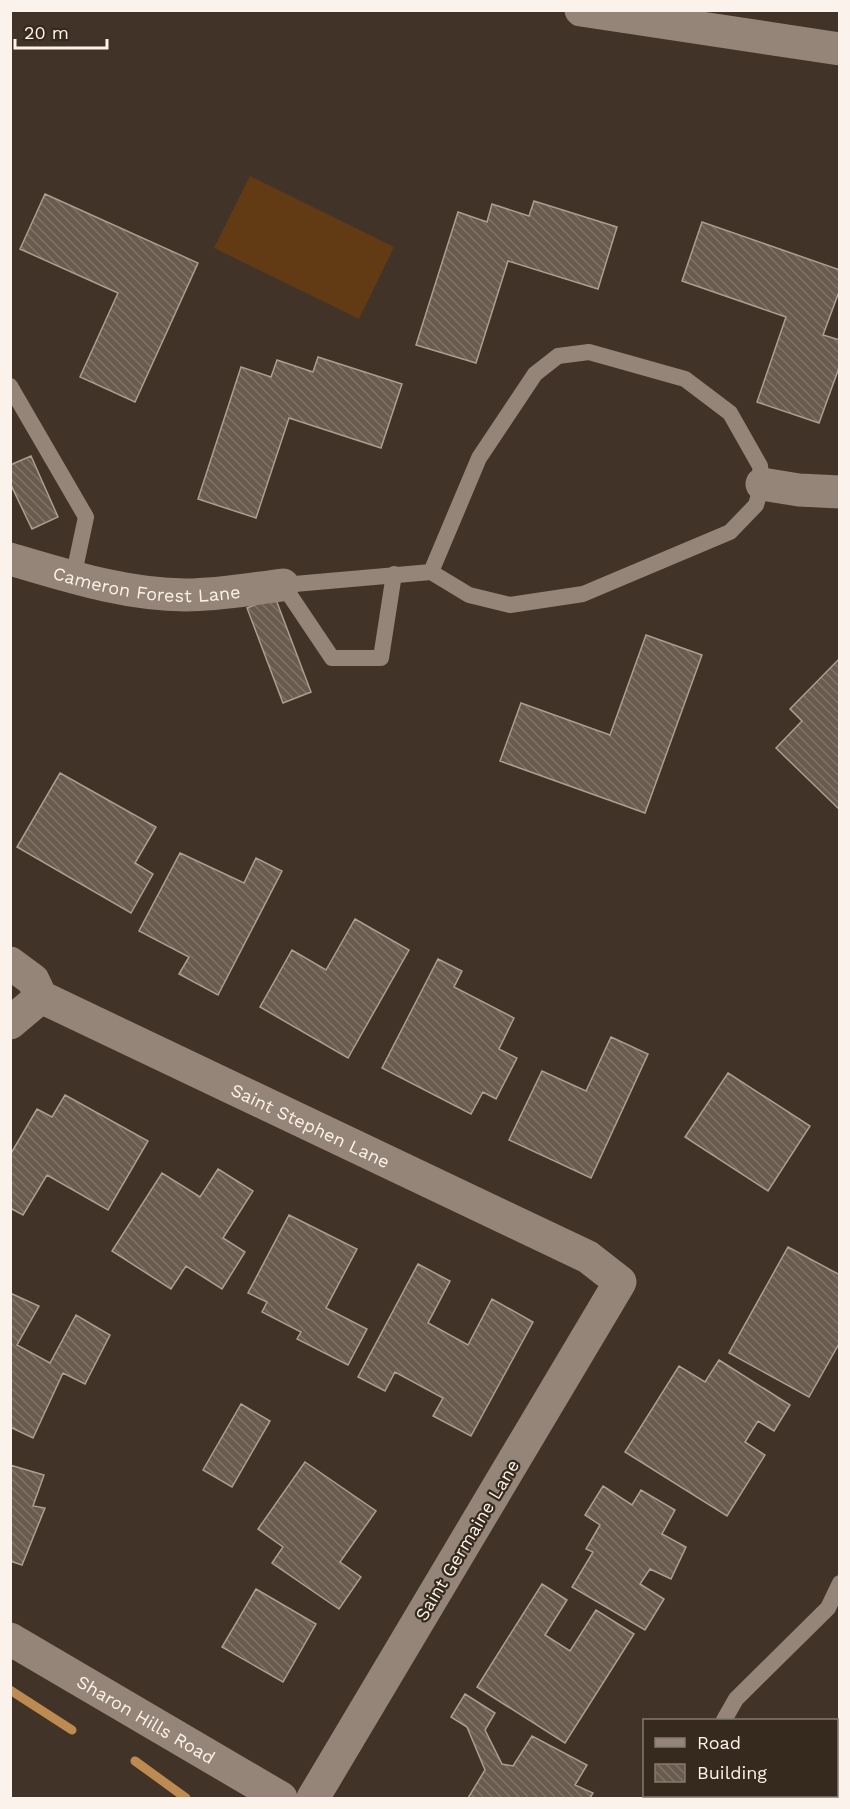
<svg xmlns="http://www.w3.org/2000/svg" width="850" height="1809" font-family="'Work Sans',sans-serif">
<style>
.garden{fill:#623b15}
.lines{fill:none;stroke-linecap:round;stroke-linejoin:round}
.stream{stroke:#bd8b51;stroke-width:9}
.building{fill:url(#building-back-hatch);stroke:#ae9e91;stroke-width:1.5}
.lane{stroke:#958578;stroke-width:16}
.street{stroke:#958578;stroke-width:33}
.secondary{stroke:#958578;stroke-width:33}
.labels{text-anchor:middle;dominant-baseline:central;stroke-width:4.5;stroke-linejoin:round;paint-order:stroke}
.street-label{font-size:18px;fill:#fbf3eb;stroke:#36291e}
</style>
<defs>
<pattern id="building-back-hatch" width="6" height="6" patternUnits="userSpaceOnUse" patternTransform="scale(1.5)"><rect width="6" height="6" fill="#6a5b4f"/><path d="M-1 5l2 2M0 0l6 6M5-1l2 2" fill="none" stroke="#807368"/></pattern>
</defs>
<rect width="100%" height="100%" fill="#413328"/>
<path class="garden" d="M250,176l144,71 -35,72 -145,-71z"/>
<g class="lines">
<path class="stream" d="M10,1690l62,40
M135,1761l51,37"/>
</g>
<path class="building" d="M45,194l153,69 -63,139 -55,-25 38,-84 -98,-44z
M534,201l83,26 -19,62 -90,-28 -32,102 -60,-18 42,-133 29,10 5,-18 37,12z
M702,222l138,48v19l-17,46 17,5v25l-21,58 -62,-21 29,-85 -104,-36z
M318,357l84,27 -21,64 -92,-30 -33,100 -58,-19 43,-132 30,10 6,-17 36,12z
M31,456l27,61 -26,12 -22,-46v-18z
M275,597l36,95 -28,11 -36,-95z
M646,635l56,20 -57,158 -145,-52 21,-58 89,32z
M840,658v152l-64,-62 26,-27 -12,-12z
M60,773l96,54 -21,36 18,11 -22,39 -114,-66z
M180,853l64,30 12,-25 26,13 -64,124 -39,-21 10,-17 -50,-26z
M355,919l54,31 -61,108 -88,-51 32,-57 34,20z
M438,959l24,12 -8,16 60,31 -15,31 18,9 -21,41 -13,-7 -12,22 -89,-46z
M611,1037l37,17 -57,124 -82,-38 33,-69 44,20z
M728,1073l82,53 -42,65 -83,-54z
M65,1095l83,46 -40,69 -61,-35 -24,40 -13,-7v-53l27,-46 15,8z
M218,1169l35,22 -30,47 22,14 -23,37 -36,-23 -15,23 -59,-38 50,-78 38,24z
M289,1215l68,34 -31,59 41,21 -19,36 -51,-26 4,-7 -39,-20 5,-10 -19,-9z
M788,1247l52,28v67l-31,55 -80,-44z
M418,1264l32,17 -22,42 40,22 24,-46 41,23 -62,114 -38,-20 10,-18 -48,-26 -10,19 -27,-14z
M10,1293l29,13 -22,39 33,18 26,-48 34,20 -25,49 -22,-11 -30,65 -23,-11z
M719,1360l71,45 -16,26 -16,-10 -13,21 20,13 -38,61 -102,-64 54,-86 26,16z
M241,1404l29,17 -38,66 -29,-17z
M305,1462l71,49 -36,51 21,15 -22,32 -67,-46 11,-16 -25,-18z
M10,1465l34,10 -11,31 12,2 -23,57 -12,-4z
M603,1486l29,19 9,-15 34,20 -13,24 24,13 -15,32 -21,-10 -10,15 24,15 -19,31 -73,-43 21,-35 -7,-3 14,-24 -15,-10z
M542,1584l25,16 -22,35 25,16 26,-41 38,24 -69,109 -88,-56z
M256,1589l60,35 -33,58 -61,-35z
M465,1694l30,19 -10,17 17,34 11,2 19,-30 55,29 -12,20 18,8 -3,5h-122l17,-28 -18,-43 -16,-10z
M840,1764v34h-22l-3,-2h21v-29z"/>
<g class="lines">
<path class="lane" d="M10,386l76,131 -13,61
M394,574l-13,84h-49l-49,-73 148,-13 38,23 41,10 73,-11 147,-62 26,-27 6,-21 -2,-18 -30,-53 -45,-34 -96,-27 -31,4 -23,18 -56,84 -48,114
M724,1720l12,-21 92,-91 12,-25
M681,1798l1,-2"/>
<g class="street">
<path d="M762,484l37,6 41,2"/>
<path id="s1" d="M10,559c58,17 116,36 176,36 32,0 65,-6 97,-10"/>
<path id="s2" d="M10,963l23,17 8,17 547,260 32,25 -307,516"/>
<path d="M10,1023l31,-26"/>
<path id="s3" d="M10,1639l271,159"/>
</g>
<path class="secondary" d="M581,10l259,39"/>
</g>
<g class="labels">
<g class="street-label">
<text stroke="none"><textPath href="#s1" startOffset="140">Cameron Forest Lane</textPath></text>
<text stroke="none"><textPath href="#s2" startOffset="346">Saint Stephen Lane</textPath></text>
<text transform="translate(467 1540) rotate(-59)">Saint Germaine Lane</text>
<text stroke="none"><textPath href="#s3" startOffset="158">Sharon Hills Road</textPath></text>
</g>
</g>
<rect width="850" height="1809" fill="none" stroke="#fbf3eb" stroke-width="24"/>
<rect x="643" y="1719" width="195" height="78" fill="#36291e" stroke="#857a70" stroke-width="1.5"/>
<rect x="655" y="1738" width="30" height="9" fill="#958578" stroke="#857a70" stroke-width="1.5"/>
<text x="697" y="1749" font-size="18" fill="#fbf3eb">Road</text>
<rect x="655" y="1764" width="30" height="18" fill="url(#building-back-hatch)" stroke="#857a70" stroke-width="1.5"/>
<text x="697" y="1779" font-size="18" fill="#fbf3eb">Building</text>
<path d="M15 39v9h92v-9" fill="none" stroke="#fbf3eb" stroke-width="3"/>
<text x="24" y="39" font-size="18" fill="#fbf3eb" stroke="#36291e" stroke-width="4.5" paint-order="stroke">20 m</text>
</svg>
